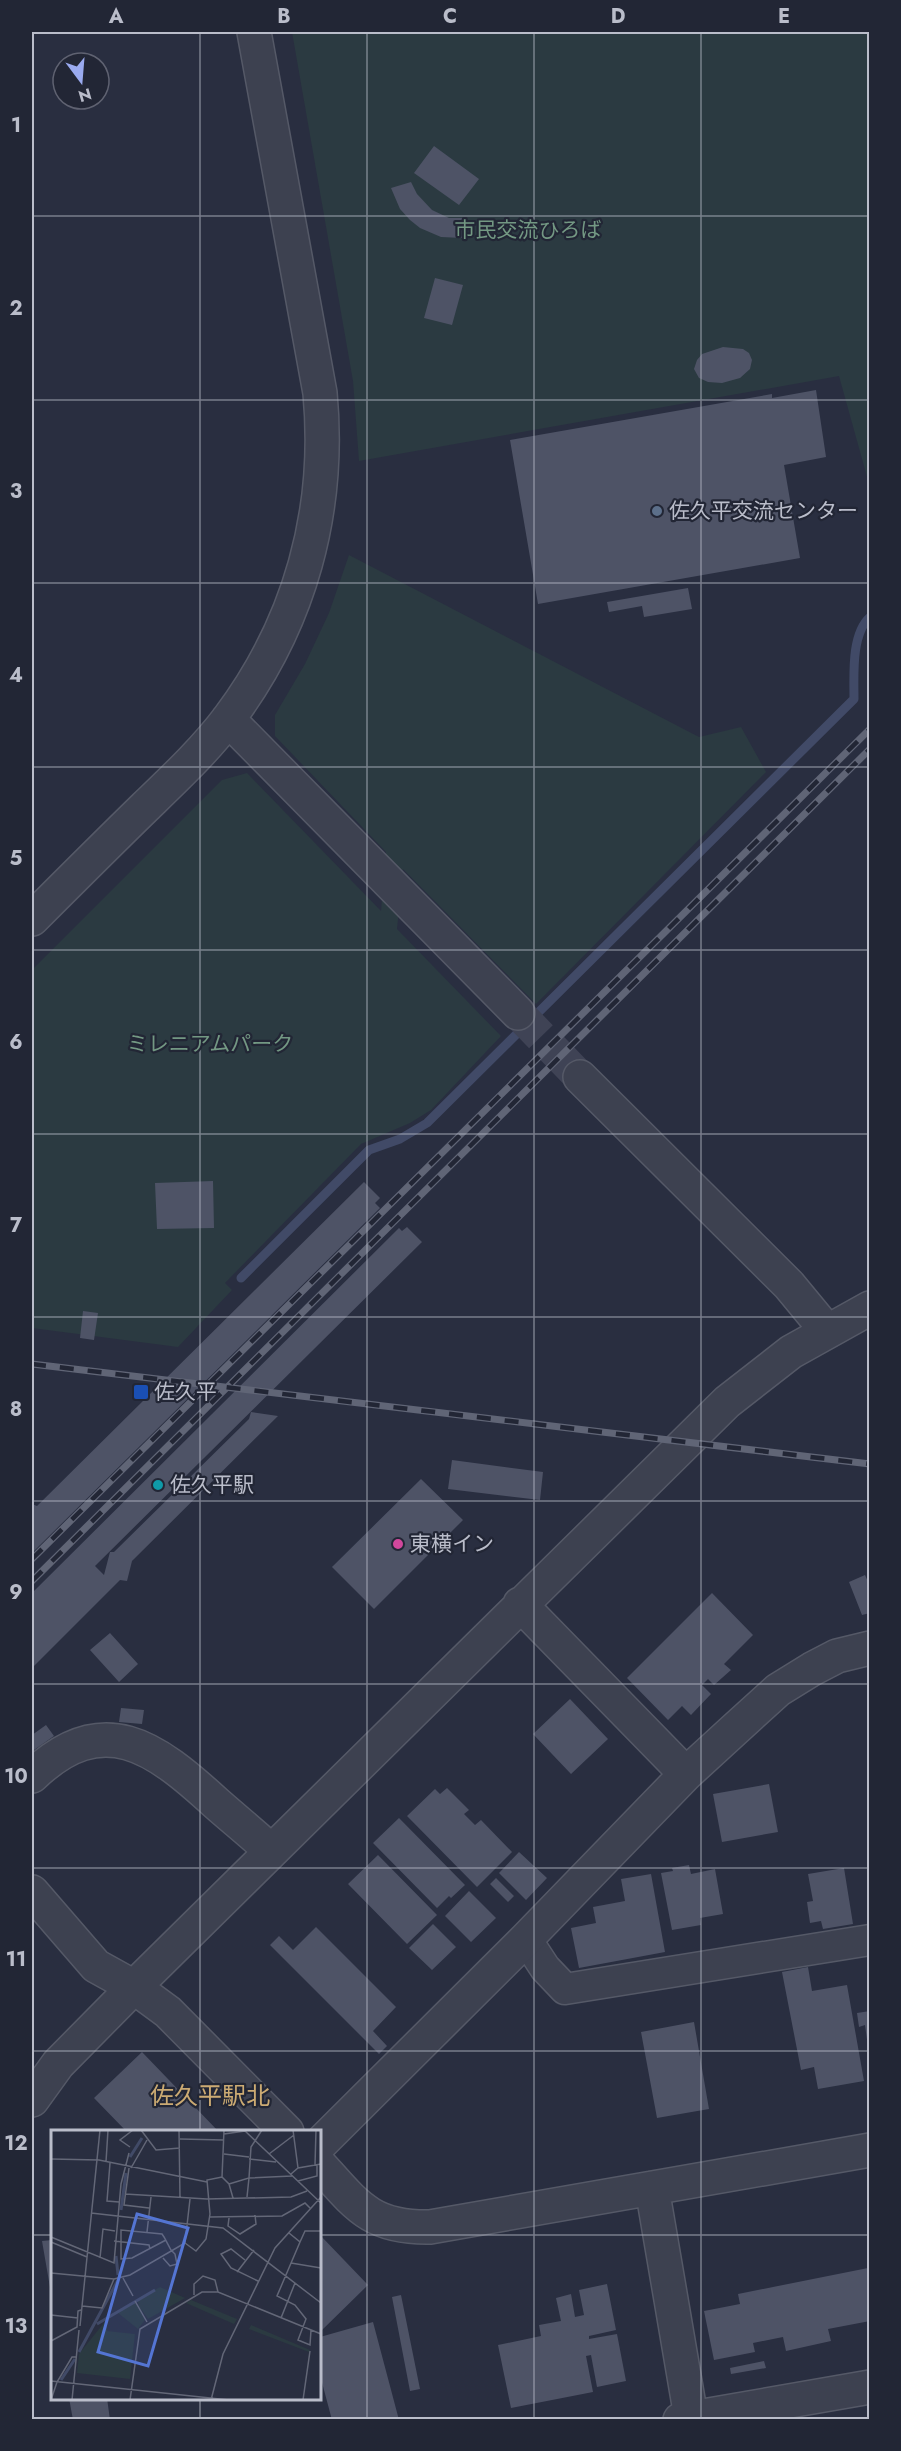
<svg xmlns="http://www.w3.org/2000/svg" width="901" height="2451" font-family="Jost,'Noto Sans JP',sans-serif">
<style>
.green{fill:#2b3a41}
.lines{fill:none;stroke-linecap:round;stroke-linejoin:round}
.stream{stroke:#414a67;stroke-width:9}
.building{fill:#4e5366}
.tertiary-tunnel{stroke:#3f4355;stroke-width:33;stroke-dasharray:33 16;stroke-linecap:butt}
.minor-casing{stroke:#555967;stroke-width:33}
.tertiary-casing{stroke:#555967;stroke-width:36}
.minor{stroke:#3d4150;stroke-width:30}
.tertiary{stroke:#3d4150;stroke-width:33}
.rail-casing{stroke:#606576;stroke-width:7}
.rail{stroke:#222635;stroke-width:4.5;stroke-dasharray:14;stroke-linecap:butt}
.grid{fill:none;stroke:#babdca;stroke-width:1.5;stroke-opacity:0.55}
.service-dot{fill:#5c6f8a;stroke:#222635;stroke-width:2}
.transit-dot{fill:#1a4fb4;stroke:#222635;stroke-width:2}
.culture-dot{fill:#0f9aa8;stroke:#222635;stroke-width:2}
.hotel-dot{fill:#d1479c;stroke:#222635;stroke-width:2}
.labels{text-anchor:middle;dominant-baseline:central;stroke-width:4.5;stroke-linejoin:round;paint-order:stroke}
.park-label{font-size:21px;fill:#739883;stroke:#222635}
.poi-label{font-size:21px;fill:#babdca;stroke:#222635;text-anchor:start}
.quarter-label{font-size:24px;fill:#ccab73;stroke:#222635}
.inset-river{fill:none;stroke:#414a67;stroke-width:3}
.inset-road{fill:none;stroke:#636777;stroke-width:1.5}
.view{fill:#5475d3;fill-opacity:0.15;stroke:#5475d3;stroke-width:3}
.inset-edge{fill:none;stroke:#babdca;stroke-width:3}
.neatline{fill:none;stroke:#babdca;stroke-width:2}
.grid-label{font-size:20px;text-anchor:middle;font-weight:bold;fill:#babdca}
</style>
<rect width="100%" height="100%" fill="#292e40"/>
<path class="green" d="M292,32h577v452l-30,-108 -480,85 -6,-80z
M349,555l350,182 42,-10 25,45 -230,232 -133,-135 -6,60 104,107 -70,74 -21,13 -49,21 -136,139 7,7 -54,57 -146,-19v-358l190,-190 25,-7 134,138 5,-59 -111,-116v-21l30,-51 24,-51z"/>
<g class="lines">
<path class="stream" d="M241,1278l128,-128 31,-11 27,-16 427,-424c0,-24 -3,-65 16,-82"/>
</g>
<path class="building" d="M434,146l45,33 -20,26 -45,-32z
M411,182l6,12 15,16 17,8h13v20l-21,-1 -21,-9 -10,-8 -10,-11 -9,-21z
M435,278l28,7 -11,40 -28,-7z
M723,347l20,2 6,4 3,7 -2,9 -10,9 -18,5 -14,-1 -9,-4 -5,-9 3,-9 5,-6z
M816,390l10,67 -42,8 16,93 -262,46 -28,-164 262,-46v4z
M688,588l4,21 -48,8 -2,-11 -33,6 -2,-10z
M213,1181l1,47 -57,1 -2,-46z
M364,1182l16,16 -5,5 5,5 -348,345v-49l5,2z
M407,1227l15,15 -327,324 9,9 6,-23h4l135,-133 2,-7 27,4 -146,145 -5,20 -7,-1 -88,88v-75l367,-365 3,3z
M83,1311l15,2 -4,27 -14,-2z
M452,1460l91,12 -3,28 -92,-11z
M421,1479l42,41 -89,89 -42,-42z
M865,1575l5,11v27l-8,2 -13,-33z
M712,1593l41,42 -29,29 7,6 -17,15 -6,-6 -6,6 9,9 -20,21 -9,-9 -14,14 -41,-42z
M110,1633l28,31 -19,18 -29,-32z
M570,1699l38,40 -37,35 -38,-40z
M121,1708l23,2 -2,14 -23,-2z
M46,1725l8,11 -20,14 -2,-5v-10z
M769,1784l9,48 -56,10 -9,-48z
M447,1788l22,22 -5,4 11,11 6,-5 31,32 -35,35 -70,-71 28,-27 5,5z
M399,1818l66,67 -14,13 -2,-2 -12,12 -64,-65z
M519,1852l28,26 -21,22 -27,-27z
M378,1855l59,60 -30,29 -59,-60z
M689,1865l2,9 24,-5 8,45 -23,4 1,7 -29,5 -11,-57 12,-2 -1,-3z
M844,1868l9,56 -30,5 -2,-8 -11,2 -3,-21 6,-1 -5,-27z
M651,1874l14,78 -86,16 -8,-40 25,-5 -3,-16 32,-6 -4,-22z
M496,1878l18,18 -6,6 -18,-18z
M469,1891l27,27 -25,24 -26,-26z
M433,1924l23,23 -24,23 -23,-22z
M316,1927l80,80 -23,24 14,15 -8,8 -109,-109 9,-9 14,14z
M808,1967l4,24 35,-6 17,96 -46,8 -4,-22 -13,3 -19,-98z
M870,2011v36h-2l-3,-22 -6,2 -2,-14z
M694,2022l15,87 -52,9 -16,-86z
M142,2052l77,80h-92l-33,-34z
M320,2235l48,50 -48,47z
M52,2240v53h-1l-9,-52z
M868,2268l2,53 -42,8 3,12 -45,10 -3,-14 -30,6 2,9 -41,8 -10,-49 36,-7 -2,-10z
M607,2284l9,46 -27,6v3l28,-5 9,47 -29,6 -6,-32 -5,1 7,36 -82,16 -13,-63 43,-9 -2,-11 22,-4 -5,-23 15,-4 4,23 9,-2 -5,-25z
M401,2295l19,94 -10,2 -18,-94z
M373,2322l26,98h-67l-12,-45v-38z
M764,2361l2,7 -35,6 -1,-6z
M69,2398h38l3,22h-37z"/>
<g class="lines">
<path class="tertiary-tunnel" d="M518,1013l62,64"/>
<defs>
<path id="minor" d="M526,1939l19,29 20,21 305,-49"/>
<path id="tertiary" d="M228,719l290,294
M32,919c37,-37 75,-75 113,-112 29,-28 60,-57 84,-89 71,-95 102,-207 91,-325l-66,-361
M580,1077l209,208 38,46
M520,1604l166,170
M32,1776c71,-68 123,-29 184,27 18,16 37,31 55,48
M32,1892l64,74 38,21 34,25 119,120
M32,2100l26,-36 76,-77 593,-585 64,-50 79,-44
M320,2144l206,-205 160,-165 48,-44 44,-40 34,-21 25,-13 33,-8
M320,2165c37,41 51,63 110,62l440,-77
M652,2188l39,229
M680,2420l190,-33"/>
</defs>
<use href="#minor" class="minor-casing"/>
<use href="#tertiary" class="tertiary-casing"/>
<use href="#minor" class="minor"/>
<use href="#tertiary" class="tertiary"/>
<defs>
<path id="rail" d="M32,1364l838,100
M32,1559l838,-830
M32,1581l838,-832"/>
</defs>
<use href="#rail" class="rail-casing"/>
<use href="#rail" class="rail"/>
</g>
<path class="grid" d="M200,32v2100M367,32v2388M534,32v2388M701,32v2388M32,216h838M32,400h838M32,583h838M32,767h838M32,950h838M32,1134h838M32,1317h838M32,1501h838M32,1684h838M32,1868h838M32,2051h838M32,2235h20M320,2235h550M200,2398v22"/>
<circle class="service-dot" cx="657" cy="511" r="6"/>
<rect class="transit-dot" x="133" y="1384" width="16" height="16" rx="3"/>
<circle class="culture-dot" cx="158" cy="1485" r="6"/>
<circle class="hotel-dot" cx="398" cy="1544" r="6"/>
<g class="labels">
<g class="park-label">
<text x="528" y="230">市民交流ひろば</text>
<text x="210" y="1044">ミレニアムパーク</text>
</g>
<g class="poi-label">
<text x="669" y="511">佐久平交流センター</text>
<text x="154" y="1392">佐久平</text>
<text x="170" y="1485">佐久平駅</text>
<text x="410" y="1544">東横イン</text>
</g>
<g class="quarter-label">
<text x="210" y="2095">佐久平駅北</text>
</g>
</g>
<g transform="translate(51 2130)">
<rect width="270" height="270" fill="#292e40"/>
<path d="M109,157l25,11 -37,21 -7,-10 4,11 -7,9 -20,-16 16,-12 6,9 -3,-10zM140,170l46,19 -3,5 -48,-21zM56,189v12l28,3 -5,45 -53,-6 2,-19zM200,195l59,25 -1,2 -60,-23z" fill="#2b3a41"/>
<path class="inset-river" d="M79,27l12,-19M70,80l5,-37M65,126l2,19M46,194l58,-34M28,222l39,-72M10,250l14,-21"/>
<path class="inset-road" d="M90,0l15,20 24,-2M128,0l1,68M193,0l77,73M242,0l5,38M173,4l21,-3M129,9l44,1M79,17l-10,-7 13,-10M173,24l25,3M218,24l25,-19M0,29l48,1 108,22M198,29l27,3M55,32l2,-32M59,33l-3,38 12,1M264,35l1,-35M78,38l-5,37 25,3M80,38l16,-28M240,44l7,-6 23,-4M171,47l2,-47M171,47l7,7 4,14M247,51l19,-5v-11M178,54l20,-6 2,-31 11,-17M74,64l82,5 84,-2 16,-6M196,67l2,-19 43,-2M40,83l132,15 98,75M159,87l72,-1 23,-13 5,5M178,88l-1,8 12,8 16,-10 -1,-9M96,102l4,-35M238,103l11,9 -23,54 18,9 11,14 -8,21 12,5 1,-15M0,107l63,26 7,-79 8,-31M63,111l35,4 1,4M0,112l36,15M249,112l5,-11h16M134,113l11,8 10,-12 4,-25 -3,-34 15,-3M49,128l3,-29 12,2M112,128l7,8 7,-2 -2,-10 -4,-4 -7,-13 -2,-3 -41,-4v29l11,-1 34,-18M194,130l-14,-11 -10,5 10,14 27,13M240,133l30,5M186,142l17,-22M0,143l63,6 16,-4 55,-32 5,-44M72,148l10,18M143,165v-11l9,-8 12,4 3,12M84,171l12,21M31,176l20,2 12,-29M0,185l27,3M230,188l14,-35M29,196l20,-196M0,211l26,-14 1,-16 3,-1M0,251l178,19M0,270l6,-18 15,-25h5M21,270l7,-70M79,270l10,-71 62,-37h16l103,42M160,270l12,-46 52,-106 46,-51M252,270l7,-49"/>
<path class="view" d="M86,84l51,14 -40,138 -50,-14z"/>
<rect width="270" height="270" class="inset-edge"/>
</g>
<rect width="901" height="2451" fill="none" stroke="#222635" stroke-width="66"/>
<g transform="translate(81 81) rotate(164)"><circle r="28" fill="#222635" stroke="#5f6271" stroke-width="1.5"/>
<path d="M0-4.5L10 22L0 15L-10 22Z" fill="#9aaaef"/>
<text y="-9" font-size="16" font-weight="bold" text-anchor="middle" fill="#babdca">N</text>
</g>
<rect x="33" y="33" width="835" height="2385" class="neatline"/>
<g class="grid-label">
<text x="116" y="23">A</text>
<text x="284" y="23">B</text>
<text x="450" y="23">C</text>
<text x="618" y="23">D</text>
<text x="784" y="23">E</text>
<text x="16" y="132">1</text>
<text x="16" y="315">2</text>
<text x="16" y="498">3</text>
<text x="16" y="682">4</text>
<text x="16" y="865">5</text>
<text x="16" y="1049">6</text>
<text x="16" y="1232">7</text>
<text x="16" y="1416">8</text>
<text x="16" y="1599">9</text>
<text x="16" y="1783">10</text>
<text x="16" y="1966">11</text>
<text x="16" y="2150">12</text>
<text x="16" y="2333">13</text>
</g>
</svg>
